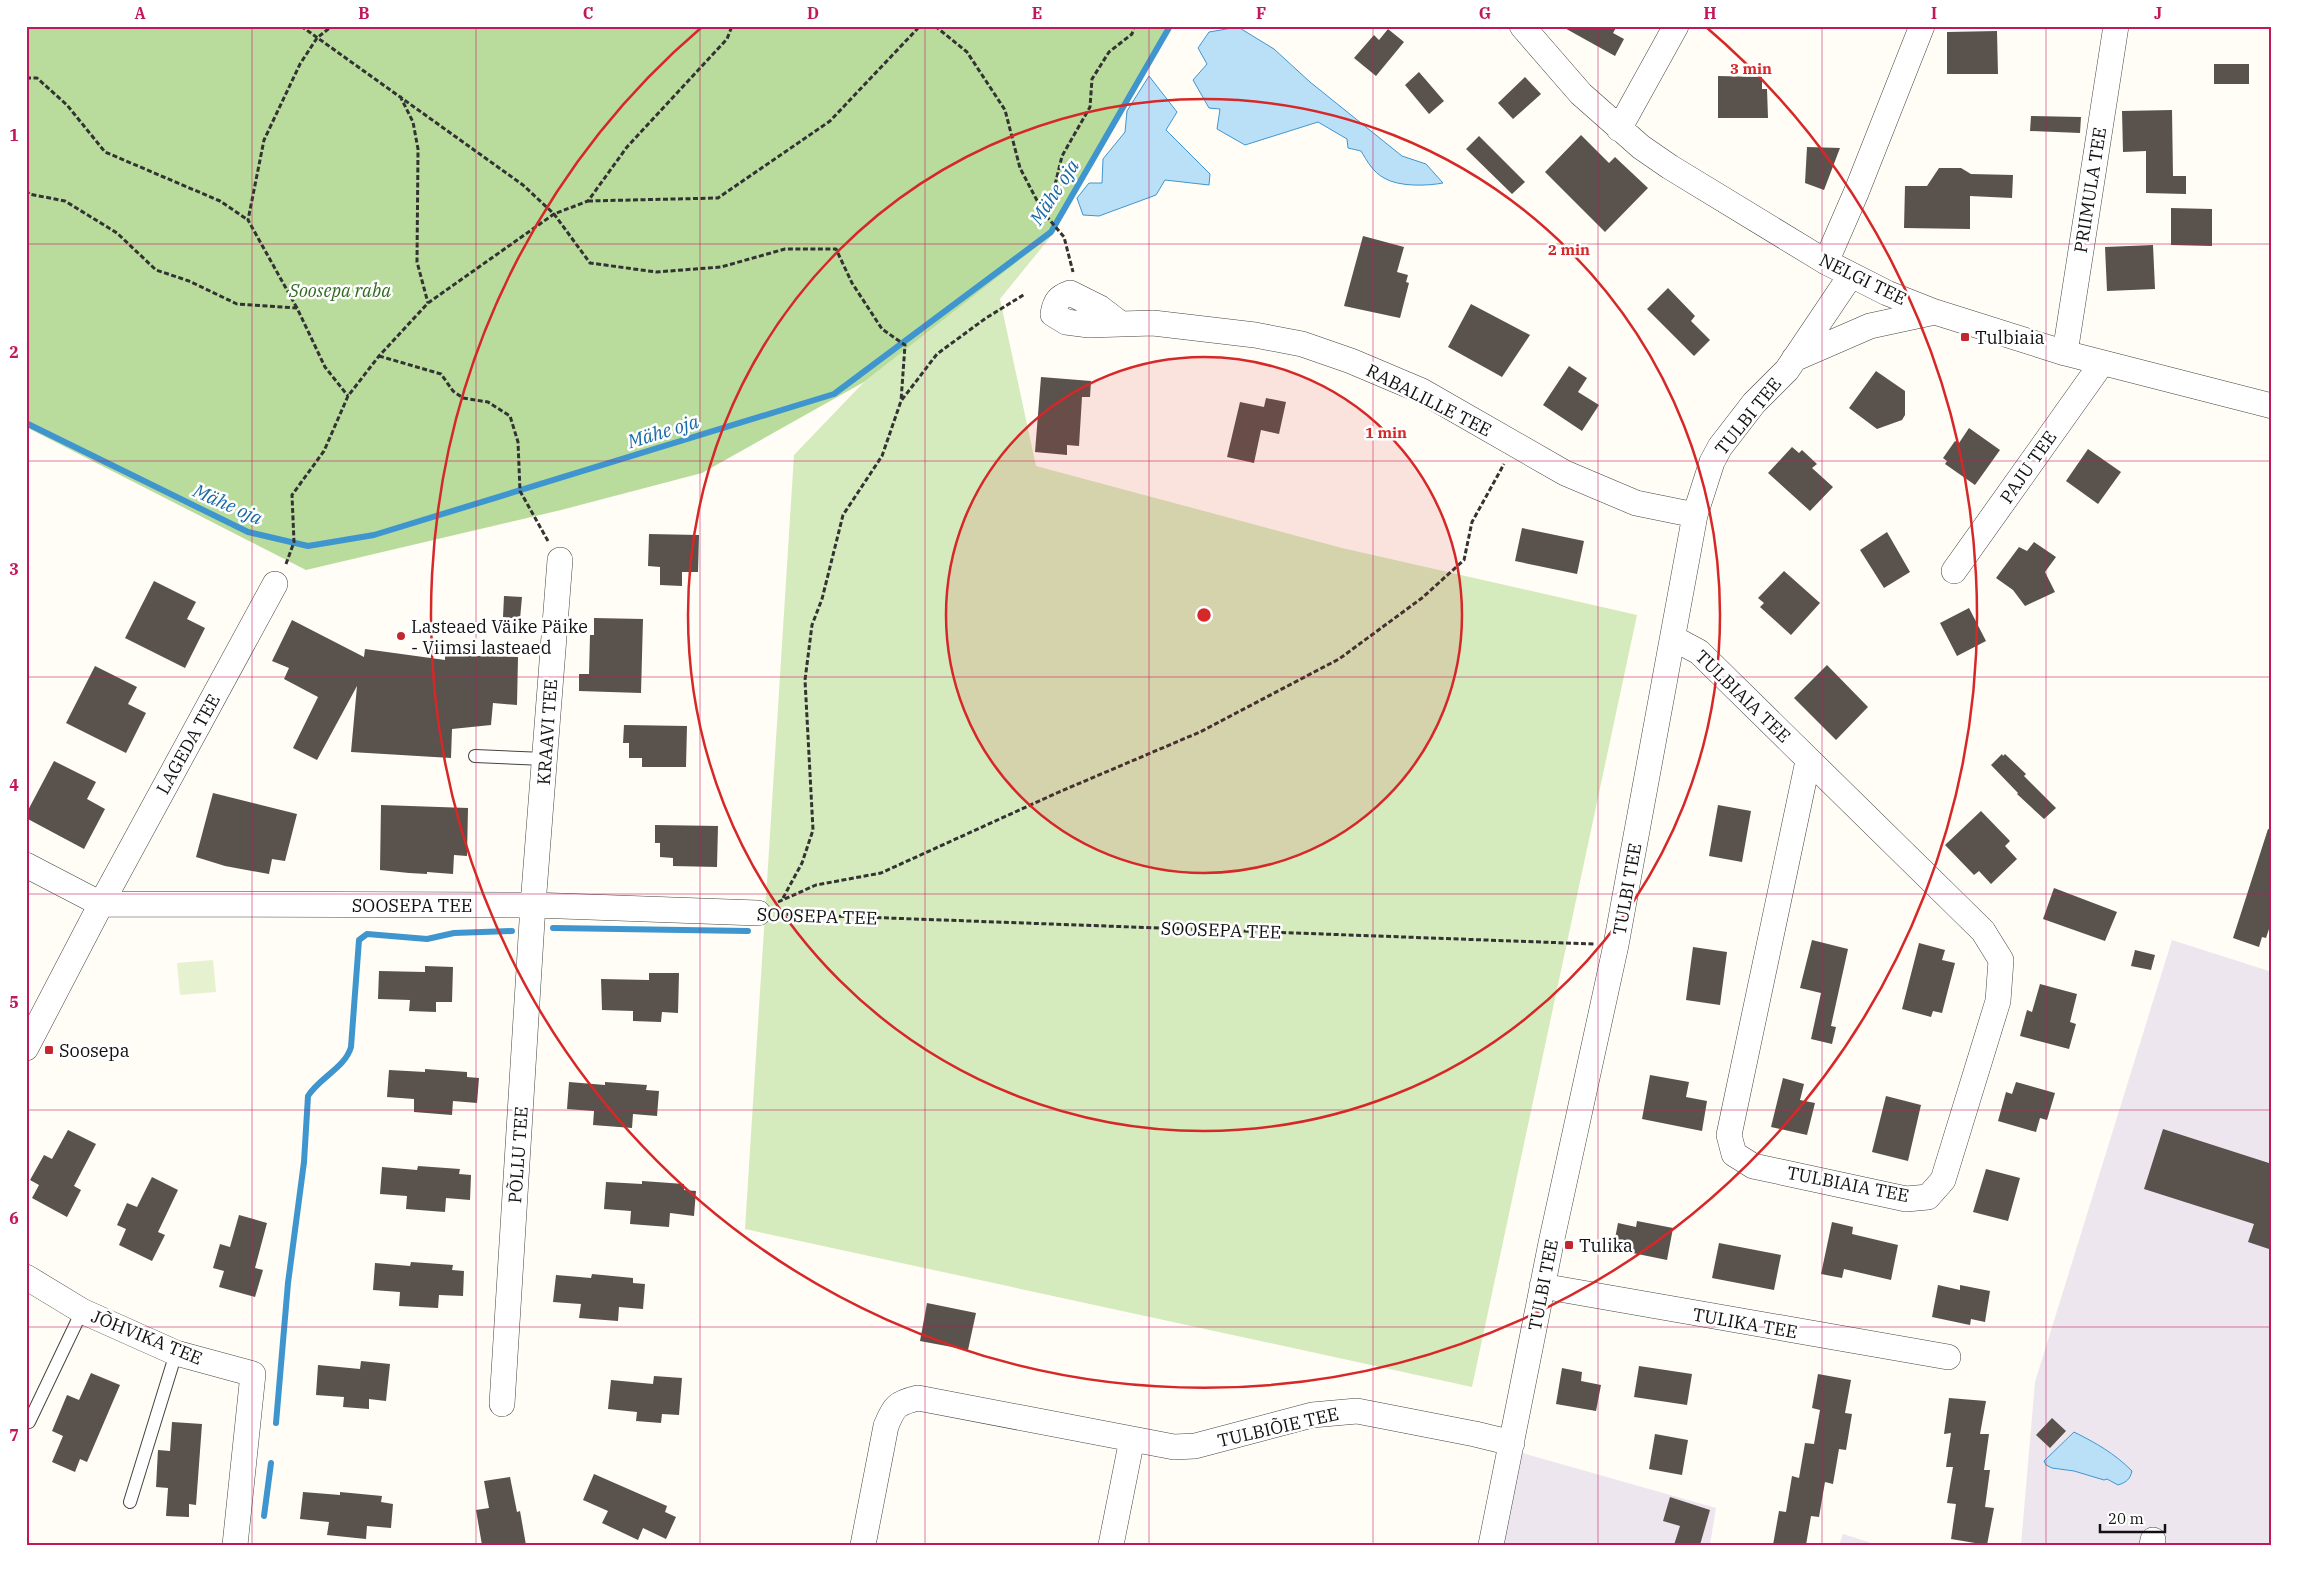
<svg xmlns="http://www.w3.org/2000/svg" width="2298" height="1571" font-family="'IBM Plex Serif',serif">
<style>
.industrial{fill:#eee6ef}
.green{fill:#d5ebbd}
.forest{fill:#b9dc9c}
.pitch{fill:#e6f2cf}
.water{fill:#b9e0f7;stroke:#3f96cf}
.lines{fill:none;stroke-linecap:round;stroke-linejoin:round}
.stream{stroke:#3f96cf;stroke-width:6}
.building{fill:#5a524d}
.service-casing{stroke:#444;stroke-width:14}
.minor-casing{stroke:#444;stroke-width:26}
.path{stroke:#333;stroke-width:3;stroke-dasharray:5 2.5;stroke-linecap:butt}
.service{stroke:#fff;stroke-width:12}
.minor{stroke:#fff;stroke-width:25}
.grid{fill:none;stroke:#c2185b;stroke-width:1;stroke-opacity:0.55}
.ring{fill:none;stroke:#d62828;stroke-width:2.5}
.poi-dot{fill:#c4262e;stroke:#fff;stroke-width:2}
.labels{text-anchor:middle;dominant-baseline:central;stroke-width:5;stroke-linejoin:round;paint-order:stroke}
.street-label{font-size:18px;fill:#111;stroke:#fff}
.park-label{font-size:18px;font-style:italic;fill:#2f6b1f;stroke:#fff}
.poi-label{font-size:18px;fill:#111;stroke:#fff;text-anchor:start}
.water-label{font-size:19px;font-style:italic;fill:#1768a6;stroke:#fff}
.centre{fill:#d62828;stroke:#fff;stroke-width:2.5}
.ring-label{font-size:15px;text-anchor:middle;font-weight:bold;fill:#d62828;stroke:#fff;stroke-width:5;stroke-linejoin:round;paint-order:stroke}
.neatline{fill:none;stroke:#c2185b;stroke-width:2}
.grid-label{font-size:16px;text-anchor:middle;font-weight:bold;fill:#c2185b}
</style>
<rect width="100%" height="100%" fill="#fffdf5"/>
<path class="industrial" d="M2172,940l100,32v573h-251l14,-163z
M1519,1452l197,56 -6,37h-209z
M1843,1534l35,11h-39z"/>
<path class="green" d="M1052,235l-52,64 36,167 306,82 295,67 -165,772 -727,-158 49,-774 70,-73z"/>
<path class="forest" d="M26,26h1143l-117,209 -188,147 -162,91 -141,37 -255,60 -280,-143z"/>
<path class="pitch" d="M213,960l3,32 -36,3 -3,-32z"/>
<path class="water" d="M1238,27l36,22 36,33 92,74 24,8 17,19c-16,3 -44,4 -59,-5 -11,-6 -17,-17 -23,-27l-13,-3 -1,-9 -29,-17 -73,23 -28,-16 3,-20 -11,-1 -16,-28 14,-16 -9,-16 11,-16z
M1149,76l28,36 -11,18 44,44 -1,11 -44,-5 -9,15 -57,21 -16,-1 -6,-17 12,-15h13l1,-24 22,-27 2,-21z
M2074,1432c22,11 40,21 58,39 -2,8 -5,11 -14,14l-11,-6 -3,1 -30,-9 -22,-3 -6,-3 -2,-4z"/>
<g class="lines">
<path class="stream" d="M26,423l222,109 60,14 66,-11 460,-141 217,-162 119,-206
M553,928l195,3
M276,1423l12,-140 16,-121 4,-66c12,-19 37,-28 43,-49l8,-107 8,-6 60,5 27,-6 58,-2
M264,1516l7,-53"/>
</g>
<path class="building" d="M1561,26h56l-4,7 11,6 -9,17z
M1388,29l16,13 -28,34 -22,-18 20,-23 5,5z
M1997,31l1,43h-51v-42z
M2214,64h35v20h-35z
M1419,72l25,29 -15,13 -24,-29z
M1718,76l44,1v12h5l1,29h-50z
M1525,77l16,17 -28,25 -15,-16z
M2172,110l1,66h13v18l-40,-1v-42l-23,1 -1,-41z
M2031,116l50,1 -1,16 -50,-2z
M1581,135l28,28 6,-6 33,31 -43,44 -60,-60z
M1479,136l46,46 -13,12 -46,-45z
M1807,147l33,1 -16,42 -19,-7z
M1939,168h22l10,6 42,1 -1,23 -42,-2v33l-66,-1 1,-42h22z
M2171,208l41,1v37l-41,-1z
M1363,236l41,11 -7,25 11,3 -2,7 3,1 -9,35 -56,-12z
M2153,245l2,44 -48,2 -2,-44z
M1668,288l27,28 -4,5 19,19 -16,16 -47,-47z
M1471,304l59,31 -28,42 -54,-30z
M1569,366l18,12 -9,14 21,13 -17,26 -39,-26z
M1876,371l29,20v24l-3,5 -25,9 -28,-21z
M1041,377l50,4 -1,16h-8l-3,49 -12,-1v10l-32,-3z
M1266,398l20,4 -7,32 -18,-4 -7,33 -27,-6 13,-55 24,5z
M1969,428l31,22 -25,35 -30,-21 2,-3 -4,-3 12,-17 4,2z
M1792,447l7,6 3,-3 15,14 -5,4 21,19 -23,24 -42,-38z
M2088,449l33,23 -23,32 -32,-23z
M1522,528l62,13 -7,33 -62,-13z
M1887,532l23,40 -26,16 -24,-38z
M649,534l50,1 -1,37h-16v14l-22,-1v-18l-12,-1z
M2034,542l22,15 -11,15 10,20 -30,14 -12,-16 -17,-12 23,-31 8,4z
M1784,571l36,32 -29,32 -31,-28 4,-4 -6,-5z
M154,581l42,21 -9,17 18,9 -20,40 -60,-30z
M504,596l18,1 -2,22 -17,-2z
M1969,608l17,33 -29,15 -17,-33z
M594,618l49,1 -2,74 -62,-2v-17h10l1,-39h4z
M292,620l72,37 1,-8 80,11v-5l73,2 -1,48 -24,-2 -2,22 -39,4 -1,29 -100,-6 6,-66 -40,74 -24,-12 25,-51 -34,-18 5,-11 -17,-7z
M1827,665l41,42 -32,33 -42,-42z
M95,666l42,21 -9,17 18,9 -20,40 -60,-30z
M624,725l63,1 -1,41h-44v-9h-13v-15h-6z
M2002,754l1,2 2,-2 21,20 -2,2 32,32 -12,11 -27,-25 1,-1 -27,-28z
M54,761l42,21 -9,17 18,10 -21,40 -58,-31v-4z
M213,793l84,21 -12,47 -13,-2 -3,15 -44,-8 -29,-9z
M381,805l87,3 -1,48 -13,-1 -1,19 -26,-2v2l-18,-1 -29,-3z
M1718,805l33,6 -9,51 -33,-6z
M1981,811l29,30 -5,5 12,13 -26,25 -12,-13 -5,4 -29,-30z
M655,825l63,1 -1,41 -44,-1v-8l-13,-1v-14h-5z
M2268,829l4,1v90l-6,18 -4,-1 -3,10 -26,-9z
M2054,888l63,24 -12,29 -62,-22z
M1812,940l36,9 -17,77 5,1 -4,17 -21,-5 10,-46 -21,-5z
M1919,943l26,7 -3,10 13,3 -13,50 -9,-2 -2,6 -29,-8z
M1693,947l34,5 -7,53 -34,-5z
M2135,950l20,5 -4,15 -20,-4z
M425,966l28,1 -1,35h-16v10l-27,-1 1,-11 -32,-1 1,-28 46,1z
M649,973h30l-1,40 -16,-1 -1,10 -28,-1v-10l-31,-1 -1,-31 48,1z
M2040,984l37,10 -7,28 6,2 -7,25 -49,-13 7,-26 5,2z
M425,1069l42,3v5l12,1 -2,25 -24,-2 -1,14 -38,-3v-13l-27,-2 2,-27 36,2z
M1650,1075l39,7 -3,15 21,4 -5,30 -60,-12z
M1783,1078l21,6 -4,16 15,3 -8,32 -36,-8z
M569,1082l36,3v-3l42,3 -1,5 13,1 -2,25 -24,-2 -1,14 -39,-3 1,-14 -27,-2z
M2016,1082l39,11 -8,27 -7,-2 -4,14 -38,-11 8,-29 6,2z
M1886,1096l35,9 -13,56 -36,-9z
M2163,1129l109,35v86l-24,-8 6,-18 -110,-35z
M68,1130l28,14 -22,42 7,4 -14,27 -35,-19 7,-13 -9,-5 14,-25 8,4z
M418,1166l42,3 -1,5 12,1 -1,25 -24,-2 -1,14 -39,-3 1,-13 -27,-2 2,-27 35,3z
M1986,1169l34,9 -12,43 -35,-9z
M152,1177l26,13 -20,42 7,3 -13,26 -33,-16 7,-16 -9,-4 10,-22 10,4z
M642,1181l42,3v6l12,1 -2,25 -24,-3 -1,14 -39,-3 1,-13 -27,-2 2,-27 36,2z
M239,1215l28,8 -12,45 8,2 -8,27 -36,-10 5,-16 -11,-3 7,-24 10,3z
M1637,1221l36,7 -6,32 -54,-11 5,-26 18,4z
M1832,1222l21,5 -1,7 46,11 -7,35 -47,-11 -2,9 -21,-4z
M1719,1243l62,12 -7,35 -62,-12z
M411,1262l42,3 -1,5 12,1 -1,25 -24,-1 -1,13 -39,-2 1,-14 -27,-2 2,-27 35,3z
M592,1274l41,4v5l12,1 -2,25 -24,-2 -1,14 -39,-3 2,-14 -28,-2 3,-27 35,3z
M1938,1285l22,5v-5l30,6 -5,31 -14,-3 -1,6 -38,-8z
M927,1303l49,10 -8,37 -48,-9z
M361,1361l29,3 -4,37 -17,-2v10l-26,-2 1,-10 -28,-2 2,-30 42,4z
M1639,1366l53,8 -5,31 -53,-8z
M1562,1368l20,4 -1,9 20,4 -5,26 -40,-7z
M91,1373l29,12 -33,77 -7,-3 -5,13 -23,-10 11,-26 -11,-5 15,-36 12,5z
M1818,1374l33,6 -6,33 7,1 -6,36 -7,-1 -6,35 -8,-2 -6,35 -8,-1 -5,29h-33l6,-34 7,1 6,-36 7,2 6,-35 9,1 6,-34 -8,-2z
M654,1376l28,2 -3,37 -17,-1 -1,9 -25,-2 1,-9 -29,-3 3,-29 42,4z
M1949,1398l37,3 -6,33h9l-5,36h6l-5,37 9,1 -7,37 -36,-6 5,-35 -9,-1 6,-36h-7l5,-34 -7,1z
M2052,1418l14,13 -16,17 -14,-13z
M172,1422l30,2 -6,81 -7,-1v13l-23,-1 2,-28 -12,-1 2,-37 12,1z
M1655,1434l33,6 -6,35 -33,-6z
M594,1474l73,32 -2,6 11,5 -10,22 -23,-11 -5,12 -36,-17 6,-12 -25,-11z
M510,1477l7,35 3,-1 6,34h-44l-6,-35 13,-2 -5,-27z
M303,1492l37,3v-3l42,4 -1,6 12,2 -2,24 -24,-2 -1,13 -39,-4 2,-13 -29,-3z
M1670,1497l40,13 -10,35h-26l6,-19 -17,-5z"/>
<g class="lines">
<defs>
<path id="service" d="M475,756l70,3
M29,1422l53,-111
M130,1502l46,-149"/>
<path id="minor" d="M1522,26l59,68 60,53 29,20 156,95 61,31 48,19 130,41 207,53
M1619,129l57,-103
M1826,262l30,-69 66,-167
M1121,324l-21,-16 -30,-15c-11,4 -15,8 -17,21l13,8 23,3 64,-2 102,12 47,9 49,17 71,30 143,82 71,30 59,12
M2065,353l51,-327
M1794,359l76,-33 65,-14
M1954,571l148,-208
M1673,638l26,14 284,279 18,29 -3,41 -55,179 -15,17 -22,2 -153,-33 -19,-12 -5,-19 79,-374
M26,865l75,39 432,1 225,8
M26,1048l75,-144 174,-320
M26,1277l56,34 94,42 77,21 -18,171
M1542,1286l406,71
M502,1404l31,-499 27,-345
M863,1545l23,-119c8,-20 11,-23 32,-28l256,49 21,-1 117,-31 45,-4 118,23 37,9
M1111,1545l21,-106
M1491,1545l60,-302 65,-298 79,-430 17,-53 8,-15 34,-44 33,-33 64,-95
M2152,1545l1,-5"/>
</defs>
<use href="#service" class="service-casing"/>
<use href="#minor" class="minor-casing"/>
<path class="path" d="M301,26l222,159 31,29 36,49 66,9 65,-5 64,-18h51l16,34 30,46 23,16 -4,56
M935,26l32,26 38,58 15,58 23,44 21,25 9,35
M26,78h11l30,27 38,47 115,49 28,19
M400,96l13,26 5,27 -1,113 11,41
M26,190l3,4 36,7 52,32 39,37 33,11 48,23 60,4 28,59 23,29
M588,201l130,-3 112,-77 90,-95
M1043,212l12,-27 7,-29 28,-49 2,-28 17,-27 23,-18 2,-8
M297,308l-49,-88 16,-80 36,-76 17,-26 15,-12
M379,356l62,18 12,17 10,7 25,4 22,14 8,26 2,49 28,50
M286,564l8,-22 -2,-47 32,-44 24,-55 31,-40 49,-53 126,-89 34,-13 39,-54 100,-108 5,-13
M783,898l19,-35 11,-33 -8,-150 7,-55 10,-26 21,-84 39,-59 19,-55 36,-47 49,-36 39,-24
M778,902l38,-17 65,-12 178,-81 141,-60 139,-73 83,-61 42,-38 8,-38 32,-58
M779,914l815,30"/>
<use href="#service" class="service"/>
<use href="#minor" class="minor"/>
</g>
<path class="grid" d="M252,26v1519M476,26v1519M700,26v1519M925,26v1519M1149,26v1519M1373,26v1519M1598,26v1519M1822,26v1519M2046,26v1519M26,244h2246M26,461h2246M26,677h2246M26,894h2246M26,1110h2246M26,1327h2246"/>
<circle cx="1204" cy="615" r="258" fill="#d62828" fill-opacity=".12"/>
<g class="ring">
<circle cx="1204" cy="615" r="258"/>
<circle cx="1204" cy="615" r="516"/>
<path d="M1706 27A773 773 0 1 1 702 27"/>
</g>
<g class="poi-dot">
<rect x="1960" y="332" width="10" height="10" rx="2.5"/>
<circle cx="401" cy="636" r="5"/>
<rect x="44" y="1045" width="10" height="10" rx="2.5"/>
<rect x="1564" y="1240" width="10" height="10" rx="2.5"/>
</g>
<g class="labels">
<g class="street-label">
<text transform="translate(2090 190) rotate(-81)">PRIIMULA TEE</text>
<text transform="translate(1863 279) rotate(26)">NELGI TEE</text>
<text transform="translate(1429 400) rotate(27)">RABALILLE TEE</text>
<text transform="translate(1748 416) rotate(-51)">TULBI TEE</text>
<text transform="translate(2028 467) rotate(-55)">PAJU TEE</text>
<text transform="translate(1743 696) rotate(44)">TULBIAIA TEE</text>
<text transform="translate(547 732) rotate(-86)">KRAAVI TEE</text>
<text transform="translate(188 744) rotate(-61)">LAGEDA TEE</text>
<text transform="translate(1627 889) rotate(-80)">TULBI TEE</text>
<text x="412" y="905">SOOSEPA TEE</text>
<text transform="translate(817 916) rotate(2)">SOOSEPA TEE</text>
<text transform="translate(1221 930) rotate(2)">SOOSEPA TEE</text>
<text transform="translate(518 1155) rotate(-86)">PÕLLU TEE</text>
<text transform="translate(1848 1184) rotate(11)">TULBIAIA TEE</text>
<text transform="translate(1543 1285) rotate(-79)">TULBI TEE</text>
<text transform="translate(1745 1323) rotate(10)">TULIKA TEE</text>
<text transform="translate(147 1337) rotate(22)">JÕHVIKA TEE</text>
<text transform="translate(1278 1427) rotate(-13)">TULBIÕIE TEE</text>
</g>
<g class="park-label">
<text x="340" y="290">Soosepa raba</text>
</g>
<g class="poi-label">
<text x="1975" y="337">Tulbiaia</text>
<text x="411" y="626">Lasteaed Väike Päike<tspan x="411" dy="21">- Viimsi lasteaed</tspan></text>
<text x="59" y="1050">Soosepa</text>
<text x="1579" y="1245">Tulika</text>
</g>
<g class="water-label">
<text transform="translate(1054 192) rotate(-57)">Mähe oja</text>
<text transform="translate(663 431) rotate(-17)">Mähe oja</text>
<text transform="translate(228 504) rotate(24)">Mähe oja</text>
</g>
</g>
<circle cx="1204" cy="615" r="8" class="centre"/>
<g class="ring-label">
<text x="1751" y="74">3 min</text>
<text x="1569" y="255">2 min</text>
<text x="1386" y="438">1 min</text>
</g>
<rect width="2298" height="1571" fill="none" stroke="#ffffff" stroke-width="55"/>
<path d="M2100 1524v8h65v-8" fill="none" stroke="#111111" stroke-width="2.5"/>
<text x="2108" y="1524" font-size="15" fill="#111111" stroke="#ffffff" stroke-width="4" paint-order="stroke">20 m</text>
<rect x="28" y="28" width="2242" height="1516" class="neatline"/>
<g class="grid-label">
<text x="140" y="19">A</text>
<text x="364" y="19">B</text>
<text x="588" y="19">C</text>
<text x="813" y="19">D</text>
<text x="1037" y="19">E</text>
<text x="1261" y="19">F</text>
<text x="1485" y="19">G</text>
<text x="1710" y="19">H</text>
<text x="1934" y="19">I</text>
<text x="2158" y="19">J</text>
<text x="14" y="141">1</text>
<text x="14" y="358">2</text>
<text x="14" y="575">3</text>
<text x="14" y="791">4</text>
<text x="14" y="1008">5</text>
<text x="14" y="1224">6</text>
<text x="14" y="1441">7</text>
</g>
</svg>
